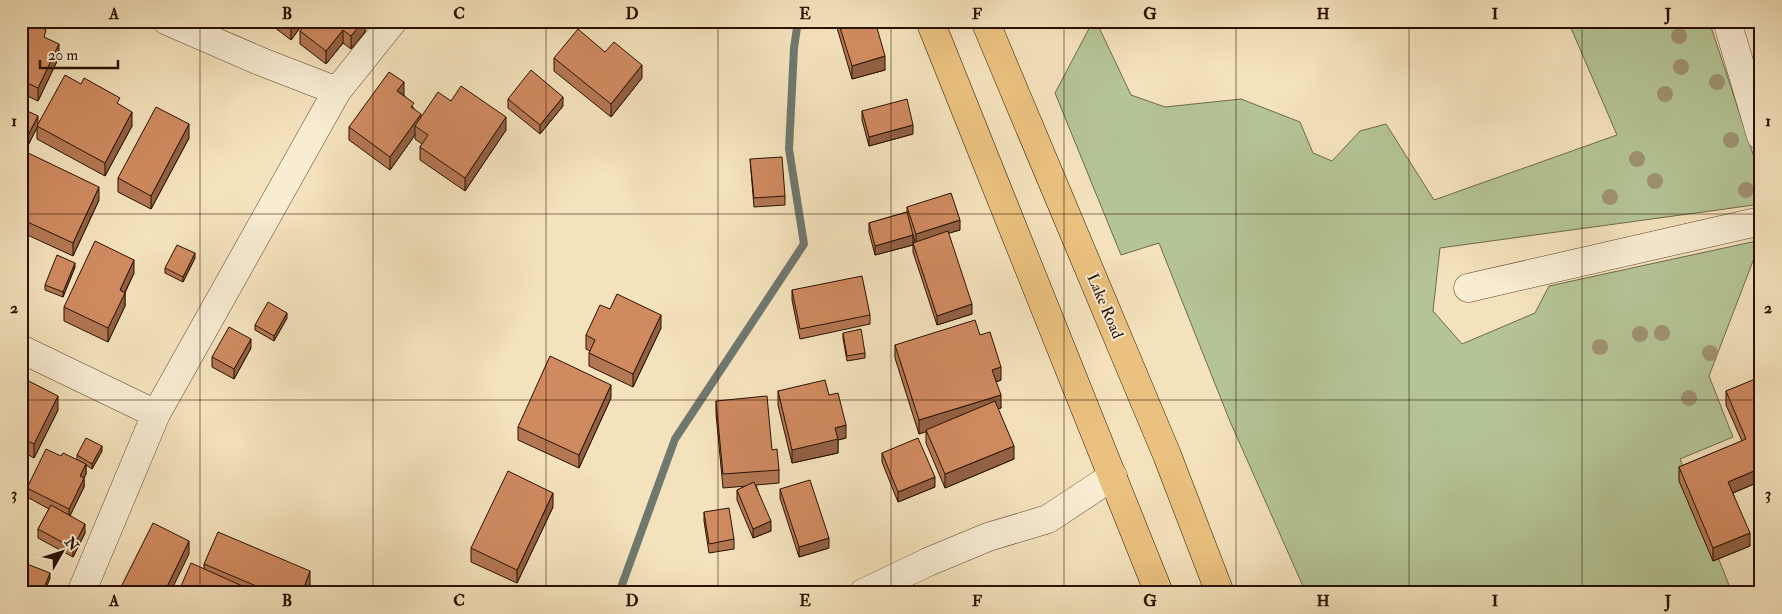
<svg xmlns="http://www.w3.org/2000/svg" width="1782" height="614" font-family="'IM FELL Double Pica',serif">
<style>
.green{fill:#b5c495;stroke:#6f6a4a}
.lines{fill:none;stroke-linecap:round;stroke-linejoin:round}
.stream{stroke:#6f786f;stroke-width:8}
.minor-casing{stroke:#5c452f;stroke-width:29}
.major-casing{stroke:#291100;stroke-width:29}
.minor{stroke:#f8ecd3;stroke-width:28}
.major{stroke:#eac17e;stroke-width:28}
.tree{fill:#9f9271}
.wall{fill:#b37753;stroke:#291100}
.shaded-wall{fill:#926143;stroke:#291100}
.building{fill:#d08a60;stroke:#291100}
.grid{fill:none;stroke:#291100;stroke-width:1;stroke-opacity:0.55}
.labels{text-anchor:middle;dominant-baseline:central;stroke-width:4;stroke-linejoin:round;paint-order:stroke}
.street-label{font-size:16px;fill:#291100;stroke:#f8ecd3}
.neatline{fill:none;stroke:#291100;stroke-width:2}
.grid-label{font-size:16px;text-anchor:middle;font-weight:bold;fill:#291100}
</style>
<rect width="100%" height="100%" fill="#f4e2bc"/>
<filter id="stains"><feTurbulence type="fractalNoise" baseFrequency=".004" numOctaves="4"/><feColorMatrix values="0 0 0 0 .2 0 0 0 0 .09 0 0 0 0 .02 0 0 0 .5 -.17"/></filter>
<radialGradient id="worn" r=".72"><stop offset=".6" stop-color="#630" stop-opacity="0"/><stop offset="1" stop-color="#630" stop-opacity=".3"/></radialGradient>
<path class="green" d="M1093,21h3l35,74 34,12 76,-8 59,23 13,31 19,8 28,-30 26,-7 48,76 183,-65 -49,-114h141l52,157v22l-7,5 -314,43 -7,63 29,33 73,-31 14,-27 212,-46 -52,136 24,61 -53,22 52,134h-426l-77,-174 -70,-176 -38,12 -66,-162z"/>
<g class="lines">
<path class="stream" d="M619,593l56,-154 129,-195 -15,-95 5,-101 4,-27"/>
<defs>
<path id="minor" d="M167,21l95,41 75,29
M1727,21l34,115
M1468,288l293,-67
M21,349l135,65
M81,593l75,-179 181,-323 56,-70
M863,593l65,-31 60,-25 60,-18 65,-43"/>
<path id="major" d="M930,21l229,572
M985,21l182,434 53,138"/>
</defs>
<use href="#minor" class="minor-casing"/>
<use href="#major" class="major-casing"/>
<use href="#minor" class="minor"/>
<use href="#major" class="major"/>
</g>
<g class="tree">
<circle cx="1679" cy="36" r="8"/>
<circle cx="1681" cy="67" r="8"/>
<circle cx="1717" cy="82" r="8"/>
<circle cx="1665" cy="94" r="8"/>
<circle cx="1731" cy="140" r="8"/>
<circle cx="1637" cy="159" r="8"/>
<circle cx="1655" cy="181" r="8"/>
<circle cx="1746" cy="190" r="8"/>
<circle cx="1610" cy="197" r="8"/>
<circle cx="1662" cy="333" r="8"/>
<circle cx="1640" cy="334" r="8"/>
<circle cx="1600" cy="347" r="8"/>
<circle cx="1710" cy="353" r="8"/>
<circle cx="1689" cy="398" r="8"/>
</g>
<path class="wall" d="M21,21l38,36 -21,44 -17,-8z
M266,21h39l-14,19z
M365,21v11l-14,17 -8,-6 -17,21 -26,-20v-13z
M641,21h10l-4,5z
M835,21h40l10,49 -33,9z
M605,52l37,26 -31,39 -57,-46v-13z
M404,95l17,23 30,-17 55,29 -41,61 -45,-31v-13l2,-3 -7,-5v-4l-25,35 -41,-30v-13z
M508,99l55,7 -23,28 -32,-26z
M120,105l12,21 -27,50 -68,-37v-12l-12,25 74,48 -26,56 -52,-24v-124l17,17z
M862,111l51,23 -44,12 -7,-26z
M189,138l-38,71 -33,-17v-14z
M750,159l35,37v9l-31,2z
M907,207l53,23 -12,3 24,81 -35,11 -24,-73v-9l2,-1 -2,-8v11l-38,10 -6,-23v-9l38,-11z
M195,258l-12,24 -18,-9v-5z
M75,267l-12,30 -18,-7v-5z
M134,273l-9,20v13l-17,36 -44,-21v-14z
M792,290l78,25v9l-70,15 -8,-39z
M610,309l51,19 -28,59 -44,-21v-13l1,-2 -4,-2v-14z
M287,318l-13,23 -19,-11v-5z
M843,333l22,20v5l-18,3 -4,-23z
M980,335l21,45 -5,2 5,26 -3,1 16,50 -69,29 -19,-45v-12l-7,3 -24,-76v-13z
M251,348l-17,31 -22,-12v-10z
M21,370l3,7 -1,1 35,32 -24,48 -13,-7z
M1761,378v103l-28,12 17,53 -37,15 -34,-80v-14l63,-26 -16,-36v-14z
M778,391l51,4 17,43 -8,2v13l-46,10 -14,-58z
M611,398l-32,70 -61,-28v-13z
M716,401l56,49 7,20v13l-23,2 15,46 -18,7 -16,-38v-10l10,-4 -24,2 -7,-74z
M102,451l-10,18 -6,-4v9l-2,4v9l-14,28 15,18 -12,24 -35,-19v-9l11,-20 -22,-12v-9l34,-32 16,4v-5z
M882,453l53,34 -37,15 -16,-40z
M780,489l49,59 -30,9 -19,-59z
M553,507l-36,76 -46,-21v-14z
M704,512l30,27v10l-25,4 -5,-32z
M204,564l106,20 -3,9h-129l26,-24z
M21,576l29,2 -6,15h-22l-1,-1z"/>
<path class="shaded-wall" d="M295,21h10l-14,19v-13z
M363,21h2v11l-14,17v-13z
M647,21h4l-4,5z
M343,30v13l-17,21v-13z
M59,44v13l-21,44v-13z
M885,56v14l-33,9v-13z
M642,65v13l-31,39v-13z
M404,82v13l-7,-4z
M563,97v9l-23,28v-9z
M132,112v14l-27,50v-13z
M421,114v13l-6,-1v9l-25,35v-13z
M38,116v10l-14,27v-10z
M506,117v13l-41,61v-13z
M189,124v14l-38,71v-13z
M913,125v9l-44,12v-9z
M99,187v13l-26,56v-13z
M960,220v10l-44,13v-9z
M913,235v10l-38,10v-9z
M195,253v5l-12,24v-5z
M134,260v13l-14,29 5,-9v13l-17,36v-14l12,-38z
M75,263v4l-12,30v-5z
M972,304v10l-35,11v-9z
M287,313v5l-13,23v-5z
M661,315v13l-28,59v-13z
M251,339v9l-17,31v-10z
M1001,367v13l-9,3v-13z
M611,385v13l-32,70v-13z
M1001,395v13l-82,26v-14z
M58,396v14l-24,48v-14z
M846,425v13l-8,2v13l-46,10v-13l43,-22z
M102,446v5l-10,18v-5z
M1014,446v13l-69,29v-14z
M86,464v10l-2,4v9l-15,31v-9l11,-33z
M1761,468v13l-33,14v-13z
M935,477v10l-37,15v-10z
M553,493v14l-36,76v-13z
M771,521v10l-18,7v-9z
M85,524v9l-12,24v-9z
M1750,533v13l-37,15v-13z
M829,538v10l-30,9v-10z
M189,541v13l-19,39h-6z
M310,571v13l-3,9h-5z
M50,573v5l-6,15h-2z"/>
<path class="building" d="M21,21h7l18,9 -2,7 15,7 -21,44 -17,-8z
M284,21h11l-4,6z
M308,21h55l-12,15 -8,-6 -17,21 -26,-20z
M838,21h37l10,35 -33,10z
M578,29l27,23 9,-10 28,23 -31,39 -57,-46z
M531,70l32,27 -23,28 -32,-26z
M389,72l15,10 -7,9 17,12 -3,4 10,7 -31,43 -41,-30z
M65,75l16,9 3,-6 36,20 -3,5 15,9 -27,51 -68,-37z
M461,86l45,31 -41,61 -45,-31 8,-12 -13,-9 23,-34 13,9z
M907,99l6,26 -44,12 -7,-26z
M156,107l33,17 -38,72 -33,-18z
M21,108l17,8 -14,27 -3,-1z
M22,150l77,37 -26,56 -52,-24v-66z
M782,157l3,39 -31,2 -4,-39z
M951,193l9,27 -44,14 -9,-27z
M907,212l6,23 -38,11 -6,-23z
M948,231l24,73 -35,12 -24,-73z
M95,241l39,19 -14,30 5,3 -17,35 -44,-21z
M177,245l18,8 -12,24 -18,-9z
M57,255l18,8 -12,29 -18,-7z
M862,276l8,39 -70,14 -8,-39z
M617,294l44,21 -28,59 -44,-21 6,-13 -9,-5 14,-30 10,4z
M268,302l19,11 -13,23 -19,-11z
M975,320l5,15 10,-3 11,35 -9,3 9,25 -82,25 -24,-75z
M229,327l22,12 -17,30 -22,-12z
M861,329l4,24 -18,3 -4,-23z
M550,356l61,29 -32,70 -61,-28z
M21,370l3,2 -2,5h-1z
M21,377l37,19 -24,48 -13,-6z
M1760,377l1,91 -33,14 22,51 -37,15 -34,-81 67,-28 -20,-48z
M825,380l4,15 9,-2 8,32 -11,3 3,11 -46,11 -14,-59z
M767,396l5,54 5,-1 2,21 -56,4 -7,-73z
M995,401l19,45 -69,28 -19,-44z
M86,438l16,8 -10,18 -15,-9z
M918,438l17,39 -37,15 -16,-39z
M46,449l15,7 2,-3 23,11 -6,12 4,2 -15,31 -42,-21z
M508,471l45,22 -36,77 -46,-22z
M810,480l19,58 -30,9 -19,-58z
M754,482l17,39 -18,8 -16,-39z
M51,505l34,19 -12,24 -35,-19z
M729,508l5,31 -25,5 -5,-32z
M153,523l36,18 -25,52h-46z
M218,532l92,39 -8,22h-29l-69,-29z
M191,563l67,30h-80z
M27,564l23,9 -8,20h-8l-13,-5v-12z"/>
<path class="grid" d="M200,21v572M373,21v572M546,21v572M718,21v572M891,21v572M1064,21v572M1236,21v572M1409,21v572M1582,21v572M21,214h1740M21,400h1740"/>
<g class="labels">
<g class="street-label">
<text transform="translate(1105 306) rotate(67)">Lake Road</text>
</g>
</g>
<rect width="1782" height="614" fill="none" stroke="#f4e2bc" stroke-width="55"/>
<g transform="translate(62 552) rotate(51)" stroke="#f8ecd3" stroke-width="4" paint-order="stroke">
<path d="M0-4L9 19L0 12L-9 19Z" fill="#291100"/>
<text y="-8" font-size="14" font-weight="bold" text-anchor="middle" fill="#291100">N</text>
</g>
<path d="M40 60v8h78v-8" fill="none" stroke="#291100" stroke-width="2.5"/>
<text x="48" y="60" font-size="15" fill="#291100" stroke="#f8ecd3" stroke-width="4" paint-order="stroke">20 m</text>
<rect x="28" y="28" width="1726" height="558" class="neatline"/>
<g class="grid-label">
<text x="114" y="19">A</text>
<text x="287" y="19">B</text>
<text x="459" y="19">C</text>
<text x="632" y="19">D</text>
<text x="805" y="19">E</text>
<text x="977" y="19">F</text>
<text x="1150" y="19">G</text>
<text x="1323" y="19">H</text>
<text x="1495" y="19">I</text>
<text x="1668" y="19">J</text>
<text x="14" y="126">1</text>
<text x="1768" y="126">1</text>
<text x="14" y="313">2</text>
<text x="1768" y="313">2</text>
<text x="14" y="499">3</text>
<text x="1768" y="499">3</text>
<text x="114" y="606">A</text>
<text x="287" y="606">B</text>
<text x="459" y="606">C</text>
<text x="632" y="606">D</text>
<text x="805" y="606">E</text>
<text x="977" y="606">F</text>
<text x="1150" y="606">G</text>
<text x="1323" y="606">H</text>
<text x="1495" y="606">I</text>
<text x="1668" y="606">J</text>
</g>
<rect width="100%" height="100%" filter="url(#stains)"/>
<rect width="100%" height="100%" fill="url(#worn)"/>
</svg>
